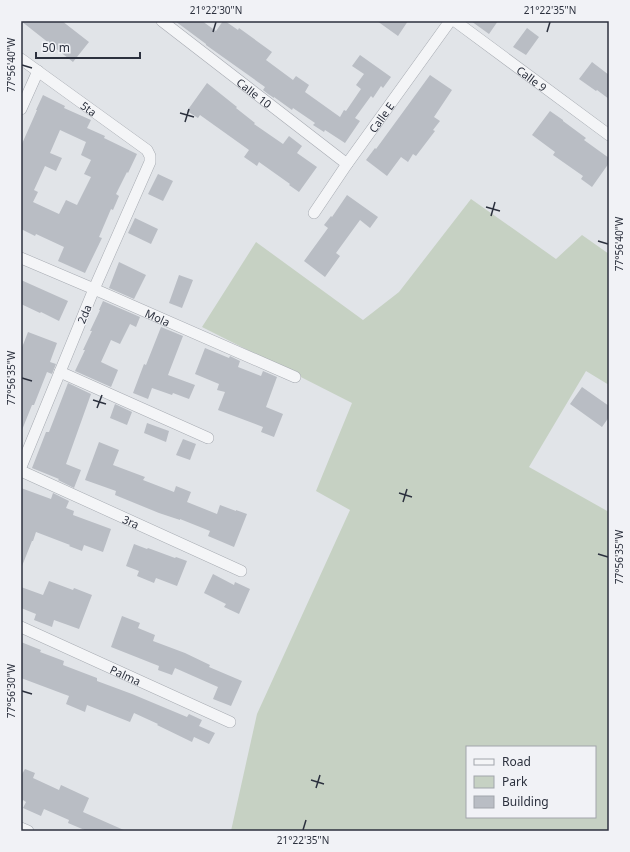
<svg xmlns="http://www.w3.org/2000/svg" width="630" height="852" font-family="'Noto Sans',sans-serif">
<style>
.green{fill:#c6d1c3;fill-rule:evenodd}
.building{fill:#b9bdc4;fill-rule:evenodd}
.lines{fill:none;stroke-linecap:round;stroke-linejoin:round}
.minor-casing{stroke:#a7abb2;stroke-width:12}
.minor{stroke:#f4f5f7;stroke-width:11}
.ticks{fill:none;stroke:#2c313e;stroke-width:1.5}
.labels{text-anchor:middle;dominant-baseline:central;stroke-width:3;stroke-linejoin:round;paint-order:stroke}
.street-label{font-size:11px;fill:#2c313e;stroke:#f1f2f6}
.neatline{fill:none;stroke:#2c313e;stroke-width:1.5}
.ticks-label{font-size:10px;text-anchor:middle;fill:#2c313e}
</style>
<rect width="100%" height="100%" fill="#e1e4e8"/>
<path class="green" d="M471,199l85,60 26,-24 27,19v131l-23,-14 -57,96 80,45v319h-378l26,-117 93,-204 -34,-19 36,-88 -150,-76 54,-85 107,78 36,-28zM467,747h128v70h-128z"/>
<path class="building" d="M21,21h41l27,21 -16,20z
M175,21h27l14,10 7,-10h2l13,9 1,-2 33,24 -6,8 27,20 3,-4 13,9 -4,7 35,25 4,-7 2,1 15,-22 -5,-4 8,-11 -12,-8 8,-11 31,22 -8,11 -2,-2 -8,12 -2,-2 -16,22 5,3 -15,22 -20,-13 -1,2 -11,-7 2,-2 -22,-15 -1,2 -18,-13v1l-6,-4 -5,-4 2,-3 -59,-42v-1z
M377,21h31l-10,15z
M471,21h27l-9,13z
M527,28l12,9 -13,18 -13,-8z
M592,62l17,13v24l-12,-9 -1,1 -17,-12z
M430,75l22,15 -18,27 6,4 -7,9 2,1 -19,25 -3,-2 -5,8 -7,-5 -14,19 -21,-16 9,-12 1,1z
M207,83l30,24 -1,1 19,15 -1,1 29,20 6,-8 13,10 -5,7 20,14 -18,25 -10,-7 1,-1 -31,-22 -2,4 -13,-9 5,-7 -49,-35 -2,3 -11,-7z
M43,95l22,11 -1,2 27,12 -4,8 18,8 -1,2 33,16 -9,19 -1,-1 -11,22 3,2 -6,14 -2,-1 -12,28 3,1 -17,35 -27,-12 6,-14 -28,-13 -1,2 -14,-7v-83l16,-36h-1zM60,130l26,12 -5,13 10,5 -7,14 7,3 -14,28 -11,-5 -7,14 -26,-12 5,-10 -4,-2 11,-24 11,5 6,-13 -12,-5z
M550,111l13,9v1l23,17 -2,2 25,18v5l-17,24 -11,-8 2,-3 -30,-21 2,-3 -23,-17z
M158,174l15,7 -10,20 -15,-7z
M347,195l31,22 -8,11 -10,-8 -24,33 4,3 -15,21 -21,-16 24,-33 -4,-3 7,-9 1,1z
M135,218l23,11 -7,15 -23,-11z
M119,262l27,13 -12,24 -25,-11z
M179,275l14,5 -11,28 -13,-5z
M21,280l47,21 -9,20 -18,-9 -1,1 -19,-9z
M103,301l37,16 -4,10 -6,-3 -10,20 -9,-4 -10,22 17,8 -7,17 -36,-16 10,-21h-2l9,-19h-2l10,-21h-1z
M161,327l22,9 -15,39 27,10 -6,14 -16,-6 -1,2 -20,-7 -4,11 -15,-6 11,-29 2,1z
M28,332l29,11 -7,19 6,2 -4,10 -5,-2 -13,33h-2l-10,25 -1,-1v-79z
M205,348l24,10 1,-2 10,5 -2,6 23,9 2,-5 14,6 -11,30 17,7 -9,23 -13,-5 2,-5 -45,-17 7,-18 -8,-2 2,-6 -24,-10z
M68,383l23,11 -25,70 15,6 -7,18 -16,-8 1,-1 -27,-11 14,-36h3z
M582,387l27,19v11l-7,10 -32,-23z
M115,404l17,8 -5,13 -17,-7z
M147,423l22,8 -3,11 -22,-9z
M183,439l13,5 -6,16 -14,-5z
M99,442l20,8 -6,15 32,12 -2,3 31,12 2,-6 15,6 -4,10 30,12 3,-9 16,6v-1l11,4 -13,33 -26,-11 2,-5 -30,-12v1l-21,-7 -44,-18 1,-4 -31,-11z
M21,488l30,11 2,-6 16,8 -3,7 8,3 -1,4 38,14 -8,23 -19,-7 -2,6 -13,-5 1,-1 -34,-13 -3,9h-1l-10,25h-1z
M134,544l13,5 1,-1 27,10 1,-1 11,4 -10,25 -21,-8 -2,5 -17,-7 2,-5 -13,-5z
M213,574l21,11 1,-3 15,7 -11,25 -15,-7 2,-3 -22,-11z
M49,581l24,9 1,-2 18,7 -13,34 -25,-9 -2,7 -18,-7 2,-6 -15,-6v-21l22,8z
M122,616l18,7 -2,5 17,7 -2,6 32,12 25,12 -1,2 33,14 -11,25 -18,-7 5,-12 -43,-19 -3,7 -14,-5 1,-4 -48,-19z
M21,642l20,8 -1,2 24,9 -1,4 34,13v3l35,13 55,23 2,-3 13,6 -3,6 16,7 -6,11 -15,-7 -2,5 -35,-17 1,-1 -24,-11 -4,9 -43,-17 -2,7 -19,-8 3,-8 -48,-18z
M25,769l10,4 -2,5 26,12 2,-5 28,13 -6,14 43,19h-39l-19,-8 1,-3 -25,-11 -3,7 -18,-8 3,-6 -3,-2 -2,5v-32l1,1z"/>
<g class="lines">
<defs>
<g id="minor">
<path id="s1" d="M162,21l185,143"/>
<path id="s2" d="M455,21l154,114"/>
<path id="s3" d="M21,59l126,91 3,6v6l-56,127 -73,178"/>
<path d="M21,109l17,-38"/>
<path id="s4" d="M314,213l33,-49 103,-143"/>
<path id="s5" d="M21,258l73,31 201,88"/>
<path d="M60,372l148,66"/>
<path id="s6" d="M21,471l220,100"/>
<path id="s7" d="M21,627l209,95"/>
<path d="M21,828l7,3"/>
</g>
</defs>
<use href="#minor" class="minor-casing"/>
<use href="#minor" class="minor"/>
</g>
<path class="ticks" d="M213,32l3,-10M547,32l3,-10M22,65l10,3M180,113l14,4M185,122l4,-13M486,207l14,4M491,216l4,-14M598,241l10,3M22,378l10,3M93,400l13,4M97,408l5,-13M399,493l13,4M403,502l4,-13M598,554l10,3M22,691l10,3M311,780l13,4M316,788l4,-13M303,830l3,-10"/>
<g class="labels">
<g class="street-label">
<text stroke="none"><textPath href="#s2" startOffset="96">Calle 9</textPath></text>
<text stroke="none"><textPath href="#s1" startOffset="117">Calle 10</textPath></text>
<text stroke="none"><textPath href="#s3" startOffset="84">5ta</textPath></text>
<text stroke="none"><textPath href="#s4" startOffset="117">Calle E</textPath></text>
<text transform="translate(84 314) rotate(-68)">2da</text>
<text stroke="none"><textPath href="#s5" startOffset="149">Mola</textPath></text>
<text stroke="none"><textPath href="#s6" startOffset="121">3ra</textPath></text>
<text stroke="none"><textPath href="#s7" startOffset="115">Palma</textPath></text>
</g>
</g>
<rect width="630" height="852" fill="none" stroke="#f1f2f6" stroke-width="44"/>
<rect x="466" y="746" width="130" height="72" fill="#f1f2f6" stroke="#a2a5ac"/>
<rect x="474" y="759" width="20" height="6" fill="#f4f5f7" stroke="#a2a5ac"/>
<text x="502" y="766" font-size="12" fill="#2c313e">Road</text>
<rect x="474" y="776" width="20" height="12" fill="#c6d1c3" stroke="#a2a5ac"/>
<text x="502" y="786" font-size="12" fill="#2c313e">Park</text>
<rect x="474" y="796" width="20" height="12" fill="#b9bdc4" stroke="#a2a5ac"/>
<text x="502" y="806" font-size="12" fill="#2c313e">Building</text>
<path d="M36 52v6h104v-6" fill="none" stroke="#2c313e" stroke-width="2"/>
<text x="42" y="52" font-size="12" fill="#2c313e" stroke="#f1f2f6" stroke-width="3" paint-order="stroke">50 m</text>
<rect x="22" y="22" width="586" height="808" class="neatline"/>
<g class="ticks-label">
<text x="216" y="14">21°22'30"N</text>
<text x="550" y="14">21°22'35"N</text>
<text transform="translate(11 65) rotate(-90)" y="4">77°56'40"W</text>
<text transform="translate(619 244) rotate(-90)" y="4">77°56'40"W</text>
<text transform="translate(11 378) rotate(-90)" y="4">77°56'35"W</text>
<text transform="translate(619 557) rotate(-90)" y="4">77°56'35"W</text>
<text transform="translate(11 691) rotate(-90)" y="4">77°56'30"W</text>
<text x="303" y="844">21°22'35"N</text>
</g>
</svg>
